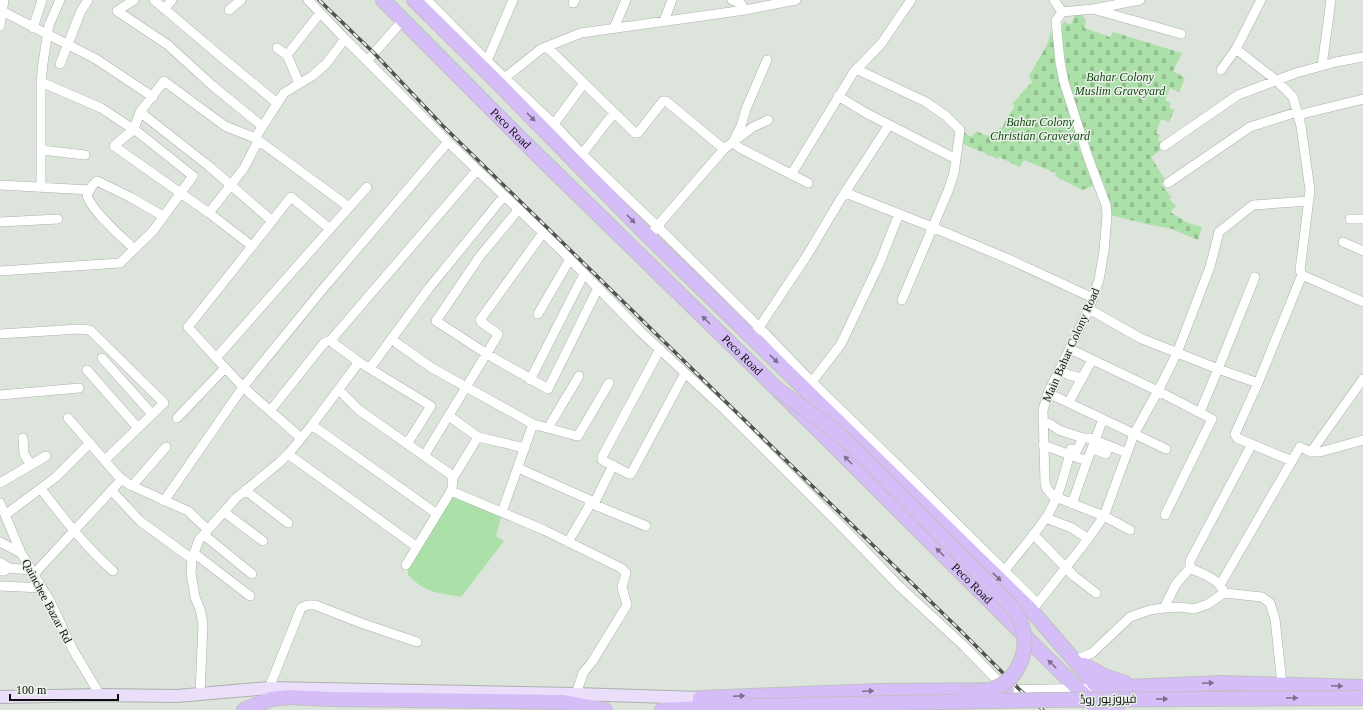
<svg xmlns="http://www.w3.org/2000/svg" width="1363" height="710" font-family="'Times New Roman',Cairo,serif">
<style>
.cemetery{fill:url(#cemetery-stones)}
.pitch{fill:#ace0a9}
.lines{fill:none;stroke-linecap:round;stroke-linejoin:round}
.street-casing{stroke:#abb2aa;stroke-width:10}
.secondary-casing{stroke:#abb2aa;stroke-width:14}
.primary-casing{stroke:#c0c1c0;stroke-width:16}
.street{stroke:#fff;stroke-width:9}
.secondary{stroke:#eadefb;stroke-width:12}
.primary{stroke:#d5bdf7;stroke-width:14}
.rail-casing{stroke:#50534f;stroke-width:3.5}
.rail{stroke:#eaf2e9;stroke-width:2;stroke-dasharray:6;stroke-linecap:butt}
.primary-bridge-casing{stroke:#c0c1c0;stroke-width:16;stroke-linecap:butt}
.primary-bridge{stroke:#d5bdf7;stroke-width:14}
.oneway{fill:#7b6f8d}
.labels{text-anchor:middle;dominant-baseline:central;stroke-width:3;stroke-linejoin:round;paint-order:stroke}
.park-label{font-size:12px;font-style:italic;fill:#154a15;stroke:#eaf2e9}
.street-label{font-size:12px;fill:#0d0f0c;stroke:#eaf2e9}
</style>
<defs>
<pattern id="cemetery-stones" width="16" height="16" patternUnits="userSpaceOnUse"><rect width="16" height="16" fill="#ace0a9"/><path d="M2 7V4a2 2 0 0 1 4 0v3zM10 15v-3a2 2 0 0 1 4 0v3z" fill="#93bf90"/></pattern>
</defs>
<rect width="100%" height="100%" fill="#dce4dc"/>
<path class="cemetery" d="M1081,13l5,8 -2,7 26,9 3,-5 69,21 -9,18 12,7 -6,14 -9,-4 -5,12 6,3 -2,5 5,2 -5,12 -8,-3 -5,14 4,2 -2,5 4,2v7l-11,8 14,23 -4,4 10,13 -2,2 7,7 -6,6 18,11 14,4 -4,13 -26,-11 -26,-5 -35,-9 -1,-11 -4,-15 -17,-41 -21,-68 -7,-51 3,-8 6,4 6,-11z
M1051,30l7,37 21,80 14,39 -11,4 -27,-14 1,-3 -32,-13 -4,7 -21,-10 -1,2 -37,-16 3,-11 7,5 6,-6c15,10 13,1 26,-4l3,-8 9,-13 -3,-2 20,-22 -3,-6 19,-33z"/>
<path class="pitch" d="M452,494l49,24 -5,18 8,5 -43,56c-25,-5 -34,-3 -53,-22v-7z"/>
<g class="lines">
<defs>
<path id="street" d="M134,0l-17,11 51,34 45,41 49,40
M154,0l65,55 58,48
M308,0l37,39 103,103 113,108 80,82 84,78 126,126 47,49 67,62 40,41
M427,0l60,61
M513,0l-26,61 67,63 28,30 75,72 102,101 53,55 103,100 122,121
M732,0l9,4 4,6
M1054,0l8,12 -6,9 4,41 4,20 24,75 18,48 1,10 -3,36 -5,29 -10,29 -41,84 -5,17 2,73 2,6 6,7 51,20 26,14
M573,3l2,-3
M164,9l8,-9
M1093,9l88,25
M229,10l12,-10
M2,11l94,48 57,38
M1062,12l31,-3 47,-9
M664,21l8,-21
M0,26l4,-26
M33,28l9,-28
M614,28l12,-28
M345,39l-19,25 -14,12 -28,17 -29,45 94,69
M547,47l88,86h3l25,-32h3l58,48 9,-7 8,-16 5,-17 21,-49
M277,48l10,7
M1236,49l41,32 16,16 8,29 9,64 -10,80 2,5 -44,108 -23,51 2,4 55,23
M367,61l36,-41
M60,64l21,-53 7,-11
M1322,66l9,-66
M856,69l70,33 20,14 14,14 -6,43 -6,18 -46,109
M1221,70l15,-21 25,-49
M502,80l39,-31 40,-16 164,-23 51,-10
M299,83l-12,-28 33,-42
M838,96l28,17 90,46
M140,112l70,55 62,54
M1298,115l65,-16
M768,120l-15,7 -20,15 7,6 68,35
M554,124l30,-41
M1164,146l74,-51 58,-22 40,-11 27,-5
M41,150l44,5
M582,154l32,-41
M791,175l62,-102 28,-29 30,-44
M1168,183l82,-56 47,-15
M0,185l90,5
M41,187v-105l2,-19 6,-38 11,-25
M846,193l86,34 81,34 80,37
M519,209l-39,47 -44,65 51,33 61,35 50,-101
M209,213l-95,-67 20,-17 6,-17 24,-31 61,45 30,12
M1350,219h13
M0,222l58,-3
M653,231l71,-82
M1343,242l20,9
M252,246l-43,-33 35,-45 14,-27
M134,249c-11,-11 -45,-40 -47,-55l5,-8 5,-5 33,16 33,19
M0,271l120,-8 33,-32 40,-55 -54,-43 -38,-25 -60,-26
M1302,275l61,27
M1089,309l51,29 78,31 40,14
M538,314l32,-55
M756,332l50,-75 34,-57 49,-75
M0,334l79,-5 11,1 74,73 -59,57
M391,339l41,29 101,56 44,12h1l31,-53
M333,343l26,19
M660,349l-58,108v3l27,14h2l54,-101
M1070,349l88,42 54,28 -47,96
M102,358l50,56
M216,358l-28,-31 103,-130 39,32
M370,368l59,-80 75,-92
M87,370l51,58
M1059,370l10,5 13,3
M530,380l54,-106
M808,387l33,-43 39,-82 19,-48
M338,392h3l18,18 91,64c4,6 3,10 1,17l-45,74
M1048,393l118,56
M0,395l79,-7
M1071,398l21,-38
M270,411l54,-68 7,-3 146,-170
M1200,412l18,-43 37,-92
M449,416l29,21 47,11
M68,418l51,59 11,8 58,26 20,19
M177,418l48,-50
M312,425l125,89
M548,428l31,-52
M23,438l1,16 7,11
M301,438l-58,-51 -27,-29 151,-171
M1083,438h6l38,15
M1043,445l44,16 -15,43
M1092,448l14,6 3,-8
M1311,452l52,-73
M288,454l129,93
M424,456l74,-121v-1l-17,-12 -1,-2 63,-87
M1087,461l16,-42
M518,468l72,32v3l-2,5 -20,34
M453,478l25,-41
M0,483l46,-27
M132,486l34,-39
M41,489c23,30 44,57 72,82
M111,490l29,31 52,38
M245,490l43,33
M451,491l93,39 77,38 5,5 -4,14 5,18 -35,57 -9,11 -7,21
M164,501l79,-114 79,-97 126,-148
M0,503l21,50 29,48 22,47 28,47
M590,503l56,23
M594,504l19,-39
M224,512l39,29
M502,512l31,-88
M5,515l51,-38 34,-34
M1046,518l26,10 16,11
M1033,534l41,42 22,17
M204,535l48,39
M0,542l21,11
M194,553l56,43
M0,562l9,6 22,2
M1190,568v-7l62,-117
M1005,570c13,-17 28,-33 40,-51 14,-20 20,-47 26,-70l6,1 6,-12 -24,-8 -9,-6 -7,-2
M0,571h4l5,-3
M34,574l88,-95
M1220,585l80,-138 11,5h9l43,-12
M0,586l42,2
M1034,608l54,-69 16,-23 30,-82 24,-43 19,-38 33,-86 9,-35 34,-27 56,-4
M1164,608l12,-24 14,-16c12,6 26,9 33,22
M1075,660l17,-7 38,-36 20,-7 14,-2 16,-1 14,2 14,-5 16,-11 38,4 8,6 5,16 7,65
M269,688l32,-80 6,-3h8l46,18 56,19
M1002,692l5,-2 92,-2
M200,694l3,-71 -3,-14 -5,-12 -4,-24 1,-14 7,-19 37,-42 43,-35 11,-11 22,-27 47,-63 72,44 -24,38"/>
<path id="secondary" d="M0,697l100,-2 77,1 92,-8 307,6 124,4"/>
<g id="primary">
<path id="s1" d="M383,0l139,140 255,249 300,299 23,22"/>
<path d="M414,0l84,83 150,153 383,374 86,100"/>
<path d="M1084,665l20,11 21,7"/>
<path d="M1099,688l124,-5 140,4"/>
<path d="M699,709l1,-11 180,-7 127,-1"/>
<path d="M244,710l27,-11 18,-2 40,2 233,3 43,8"/>
<path d="M662,710l83,-4"/>
</g>
</defs>
<use href="#street" class="street-casing"/>
<use href="#secondary" class="secondary-casing"/>
<use href="#primary" class="primary-casing"/>
<use href="#street" class="street"/>
<use href="#secondary" class="secondary"/>
<use href="#primary" class="primary"/>
<defs>
<path id="rail" d="M319,0l55,53 69,73 520,507 56,56 24,21"/>
</defs>
<use href="#rail" class="rail-casing"/>
<use href="#rail" class="rail"/>
<defs>
<path id="primary-bridge" d="M777,389l53,38 23,20 157,158c5,6 10,13 12,21 8,25 -4,54 -29,63 -9,3 -18,4 -27,5
M745,706l298,-6 320,-2"/>
</defs>
<use href="#primary-bridge" class="primary-bridge-casing"/>
<use href="#primary-bridge" class="primary-bridge"/>
</g>
<defs><path id="oneway-solid" d="M-6-.8H1V-3.2L6.5 0L1 3.2V.8H-6Z"/></defs>
<g class="oneway">
<use href="#oneway-solid" transform="translate(531 117) rotate(46)"/>
<use href="#oneway-solid" transform="translate(631 219) rotate(46)"/>
<use href="#oneway-solid" transform="translate(706 320) rotate(-135)"/>
<use href="#oneway-solid" transform="translate(774 359) rotate(44)"/>
<use href="#oneway-solid" transform="translate(848 460) rotate(-135)"/>
<use href="#oneway-solid" transform="translate(940 552) rotate(-135)"/>
<use href="#oneway-solid" transform="translate(997 577) rotate(44)"/>
<use href="#oneway-solid" transform="translate(1052 664) rotate(-135)"/>
<use href="#oneway-solid" transform="translate(1208 683) rotate(-2)"/>
<use href="#oneway-solid" transform="translate(1337 686) rotate(3)"/>
<use href="#oneway-solid" transform="translate(868 691) rotate(-2)"/>
<use href="#oneway-solid" transform="translate(739 696) rotate(-2)"/>
<use href="#oneway-solid" transform="translate(1292 698)"/>
<use href="#oneway-solid" transform="translate(1162 699)"/>
</g>
<g class="labels">
<g class="park-label">
<text x="1120" y="77">Bahar Colony<tspan x="1120" dy="14">Muslim Graveyard</tspan></text>
<text x="1040" y="122">Bahar Colony<tspan x="1040" dy="14">Christian Graveyard</tspan></text>
</g>
<g class="street-label">
<text stroke="none"><textPath href="#s1" startOffset="181">Peco Road</textPath></text>
<text transform="translate(1071 345) rotate(-66)">Main Bahar Colony Road</text>
<text stroke="none"><textPath href="#s1" startOffset="505">Peco Road</textPath></text>
<text stroke="none"><textPath href="#s1" startOffset="829">Peco Road</textPath></text>
<text transform="translate(47 601) rotate(62)">Qainchee Bazar Rd</text>
<text transform="translate(1108 699) rotate(-1)">فیروزپور روڈ</text>
</g>
</g>
<path d="M10 694v6h108v-6" fill="none" stroke="#0d0f0c" stroke-width="2"/>
<text x="16" y="694" font-size="12" fill="#0d0f0c" stroke="#eaf2e9" stroke-width="3" paint-order="stroke">100 m</text>
</svg>
